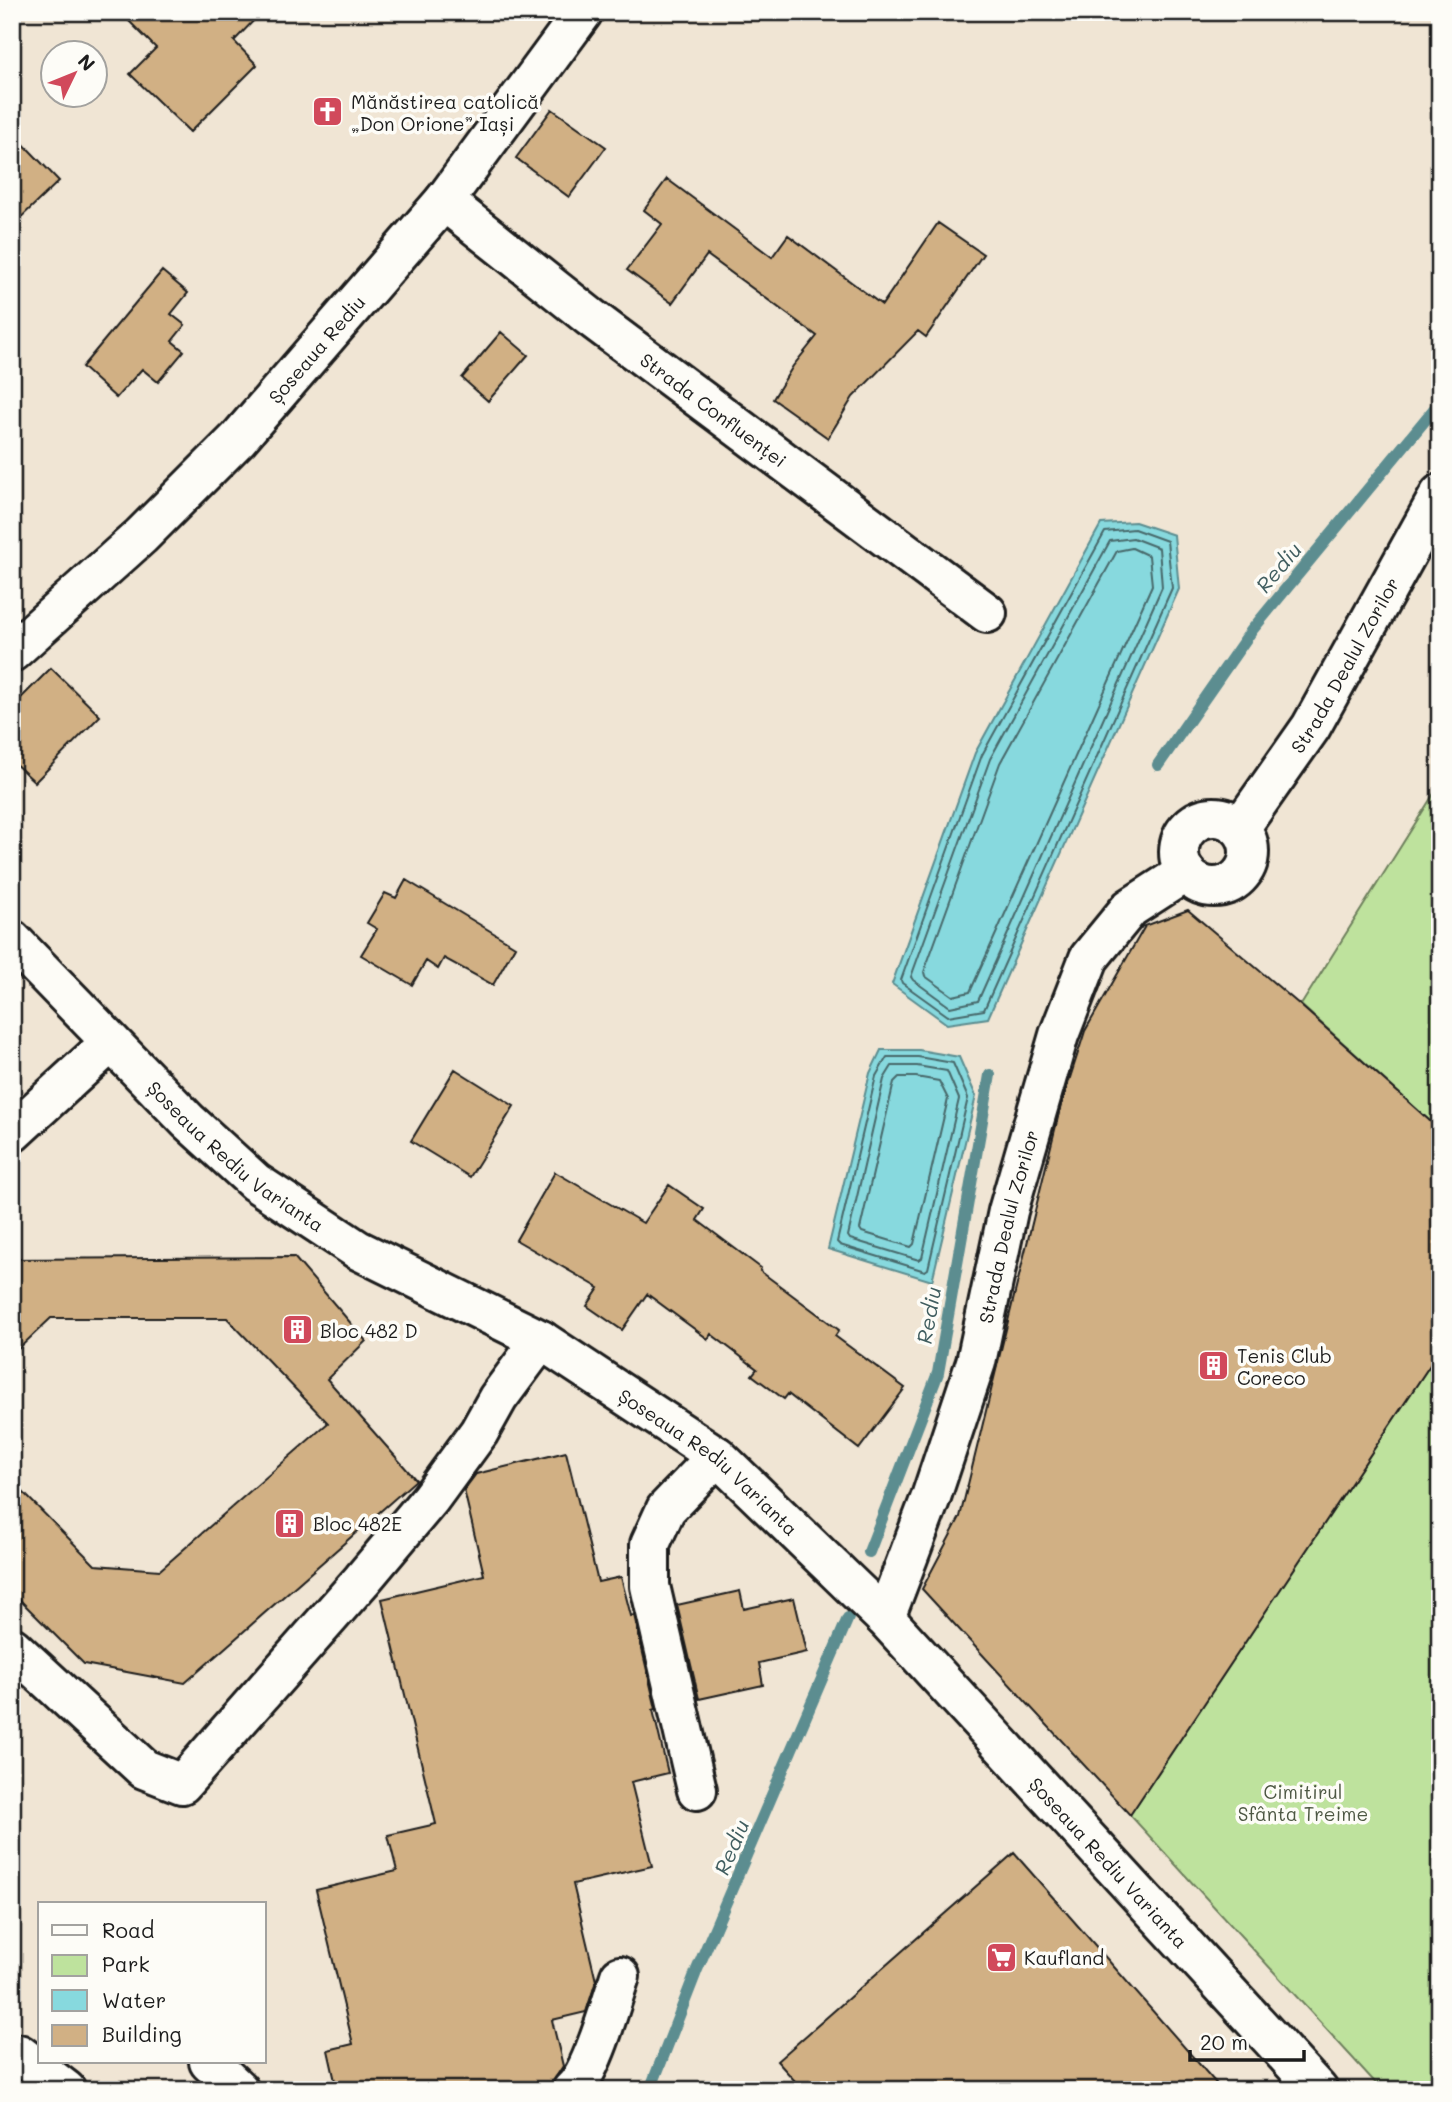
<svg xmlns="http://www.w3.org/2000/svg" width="1452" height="2102" font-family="Mali,sans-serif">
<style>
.green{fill:#bee29d;stroke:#6d7f5c;stroke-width:2}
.water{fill:#87d9de;stroke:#5c8d90;stroke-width:2}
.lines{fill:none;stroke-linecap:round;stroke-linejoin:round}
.shore{stroke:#47686a;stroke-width:2}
.stream{stroke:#5c8d90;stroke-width:12}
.building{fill:#d1b084;stroke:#1c1c1c;stroke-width:2}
.minor-casing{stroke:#1c1c1c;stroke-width:44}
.major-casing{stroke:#1c1c1c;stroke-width:44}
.minor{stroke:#fdfcf7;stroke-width:38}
.major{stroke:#fdfcf7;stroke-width:38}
.labels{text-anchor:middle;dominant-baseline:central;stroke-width:7;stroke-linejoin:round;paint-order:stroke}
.poi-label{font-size:19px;fill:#1c1c1c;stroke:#fdfcf7;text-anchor:start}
.street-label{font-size:19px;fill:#1c1c1c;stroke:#fdfcf7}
.park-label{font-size:19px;fill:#4d5743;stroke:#fdfcf7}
.water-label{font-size:21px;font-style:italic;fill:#415e60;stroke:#fdfcf7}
</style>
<rect width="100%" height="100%" fill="#f0e5d4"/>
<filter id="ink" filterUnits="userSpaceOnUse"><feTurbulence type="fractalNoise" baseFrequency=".0143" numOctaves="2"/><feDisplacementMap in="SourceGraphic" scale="14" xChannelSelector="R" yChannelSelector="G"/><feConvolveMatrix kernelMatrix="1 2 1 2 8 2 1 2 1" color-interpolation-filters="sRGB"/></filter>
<g filter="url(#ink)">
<path class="green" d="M1440,784v346l-139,-125z
M1440,1350v740h-58l-252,-275z"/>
<path class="water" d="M1135,522l39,13 5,54 -191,429 -41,6 -55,-40 83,-231 126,-229z
M881,1050h38l40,7 17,39 -44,185 -104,-32 42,-176z"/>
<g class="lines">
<path class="shore" d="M1134,529l33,12 5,47 -188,422 -36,6 -46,-33 -1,-3 81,-225 123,-223z
M1133,538l26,10 3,39 -184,414 -28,6 -37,-27 -2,-3 79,-218 120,-218z
M1132,548l17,8 3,29 -182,407 -17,4 -28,-20 -1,-4 76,-209 117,-212z
M887,1057h31l35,6 15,35 -40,171 -3,2 -85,-26 -3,-3 39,-166z
M892,1066h25l30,5 12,28 -37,159 -3,2 -69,-21 -2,-3 36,-157z
M899,1077h17l23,4 9,18 -34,145 -3,3 -49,-15 -2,-3 34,-147z"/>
<path class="stream" d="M1158,765l94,-135 188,-228
M869,1552l69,-179 52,-298
M650,2090l46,-118 152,-354"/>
</g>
<path class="building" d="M120,12h142l-28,29 23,24 -67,67 -60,-58 26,-26z
M552,109l54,38 -37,50 -53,-39z
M12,132l47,49 -47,45z
M667,179l105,78 16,-22 94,70 56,-82 45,31 -57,83 -8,-6 -65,66 -25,41 -55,-39 20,-33 24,-30 -110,-81 -35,48 -45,-33 35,-46 -18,-14z
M162,271l26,22 -17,21 14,11 -13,16 12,10 -26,31 -16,-13 -26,29 -34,-31z
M501,332l27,23 -40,46 -26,-23z
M51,668l49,48 -65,66 -23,-21v-54z
M406,880l109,66 -22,39 -49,-27 -6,11 -12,-8 -14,24 -51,-30 16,-26 -10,-6 18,-30 11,5z
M1188,910l112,95 140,125v220l-310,465 -208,-226 38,-72 100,-408 25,-78 60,-105z
M455,1069l59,37 -44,71 -59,-36z
M555,1172l88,51 26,-38 35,24 -7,11 64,48 -1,3 79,59 -4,6 70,52 -46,61 -71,-55 -4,5 -32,-24 5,-6 -46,-35 -3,5 -61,-45 -25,36 -35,-24 12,-18 -83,-48z
M294,1257l72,84 -39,38 89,101 -231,203 -101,-19 -72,-72v-111l83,84 65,5 168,-147 -101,-105h-176l-39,37v-96z
M566,1452l32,130 23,-5 10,39 3,-1 22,94 -3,1 15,63 -37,9 21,84 -79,18 23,97 -10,31 -34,8 11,46 -11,17 -30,7h-185l-9,-40 25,-6 -37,-154 81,-19 -9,-36 48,-11 -54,-225 102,-24 -20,-85 12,-16z
M740,1591l4,18 50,-11 13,54 -48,11 4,22 -64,14 -22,-94z
M1014,1853l208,237h-419l-26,-29z"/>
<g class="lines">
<defs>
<g id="minor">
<path id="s1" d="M444,201l146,116 397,296"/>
<circle cx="1214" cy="852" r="35"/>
<path id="s2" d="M1240,828l71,-101 129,-233"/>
<path id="s3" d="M12,940l176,181 67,61 103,68 183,90 176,116 168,162 433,472"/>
<path d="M12,1133l98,-90"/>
<path id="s4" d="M885,1618l46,-121 45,-135 32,-151 51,-176 30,-77 41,-50 56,-36"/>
<path d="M12,1647l132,122 38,15 180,-204 68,-81 49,-67 19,-34 43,-58"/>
<path d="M697,1790l-47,-204v-42l16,-35 51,-53"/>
<path d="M12,2053l7,1 47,36"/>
<path d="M209,2062l30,28"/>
<path d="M572,2090c20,-17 39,-87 48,-114"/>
</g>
<g id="major">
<path id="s5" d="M12,652l129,-116 97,-97 206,-238 139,-189"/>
</g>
</defs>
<use href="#minor" class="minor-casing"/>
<use href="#major" class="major-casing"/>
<use href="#minor" class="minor"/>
<use href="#major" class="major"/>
</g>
</g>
<defs>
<symbol id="church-square" viewBox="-11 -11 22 22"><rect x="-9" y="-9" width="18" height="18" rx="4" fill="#d1495b" stroke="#fdfcf7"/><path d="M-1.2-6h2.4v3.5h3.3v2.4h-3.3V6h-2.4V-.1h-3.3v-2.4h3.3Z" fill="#fff"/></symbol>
<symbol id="building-square" viewBox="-11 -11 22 22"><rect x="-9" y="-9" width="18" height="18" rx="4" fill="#d1495b" stroke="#fdfcf7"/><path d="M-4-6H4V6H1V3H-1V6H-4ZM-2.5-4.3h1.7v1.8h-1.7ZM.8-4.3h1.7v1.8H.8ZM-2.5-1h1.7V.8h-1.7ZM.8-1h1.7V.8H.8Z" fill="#fff"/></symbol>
<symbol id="supermarket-square" viewBox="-11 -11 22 22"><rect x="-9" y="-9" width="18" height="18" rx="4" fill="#d1495b" stroke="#fdfcf7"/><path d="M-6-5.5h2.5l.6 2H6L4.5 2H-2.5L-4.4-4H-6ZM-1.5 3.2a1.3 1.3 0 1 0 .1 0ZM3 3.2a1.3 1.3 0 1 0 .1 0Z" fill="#fff"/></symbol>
</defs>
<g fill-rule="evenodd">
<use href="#church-square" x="310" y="94" width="35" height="35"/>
<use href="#building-square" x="280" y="1312" width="35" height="35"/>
<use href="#building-square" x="1196" y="1348" width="35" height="35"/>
<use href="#building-square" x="272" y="1506" width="35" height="35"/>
<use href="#supermarket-square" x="984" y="1940" width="35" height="35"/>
</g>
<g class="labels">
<g class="poi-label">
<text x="351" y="101">Mănăstirea catolică<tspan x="351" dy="22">„Don Orione” Iași</tspan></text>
<text x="320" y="1330">Bloc 482 D</text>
<text x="1237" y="1355">Tenis Club<tspan x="1237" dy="22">Coreco</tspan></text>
<text x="313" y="1523">Bloc 482E</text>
<text x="1024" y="1957">Kaufland</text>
</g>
<g class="street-label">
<text stroke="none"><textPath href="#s5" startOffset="430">Șoseaua Rediu</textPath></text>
<text stroke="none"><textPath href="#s1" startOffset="341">Strada Confluenței</textPath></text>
<text stroke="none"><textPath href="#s2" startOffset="194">Strada Dealul Zorilor</textPath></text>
<text stroke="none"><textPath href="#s3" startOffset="312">Șoseaua Rediu Varianta</textPath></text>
<text stroke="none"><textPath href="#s4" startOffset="411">Strada Dealul Zorilor</textPath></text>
<text stroke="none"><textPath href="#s3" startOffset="878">Șoseaua Rediu Varianta</textPath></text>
<text stroke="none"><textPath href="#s3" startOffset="1446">Șoseaua Rediu Varianta</textPath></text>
</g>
<g class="park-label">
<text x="1303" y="1791">Cimitirul<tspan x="1303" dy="22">Sfânta Treime</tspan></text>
</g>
<g class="water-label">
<text transform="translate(1278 567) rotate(-50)">Rediu</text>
<text transform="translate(928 1315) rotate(-80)">Rediu</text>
<text transform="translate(731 1847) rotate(-67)">Rediu</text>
</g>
</g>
<rect width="1452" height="2102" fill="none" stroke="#fdfcf7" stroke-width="42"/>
<rect x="21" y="21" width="1410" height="2060" fill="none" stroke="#1c1c1c" stroke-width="2.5" filter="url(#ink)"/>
<rect x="38" y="1902" width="228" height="161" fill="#fdfcf7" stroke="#a3a29f" stroke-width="2"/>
<rect x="52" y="1925" width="35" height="10" fill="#fdfcf7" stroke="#a3a29f" stroke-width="2"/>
<text x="102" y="1938" font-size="21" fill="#1c1c1c">Road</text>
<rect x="52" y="1955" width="35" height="21" fill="#bee29d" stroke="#a3a29f" stroke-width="2"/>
<text x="102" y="1972" font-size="21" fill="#1c1c1c">Park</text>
<rect x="52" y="1990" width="35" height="21" fill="#87d9de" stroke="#a3a29f" stroke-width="2"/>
<text x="102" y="2008" font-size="21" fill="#1c1c1c">Water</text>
<rect x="52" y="2025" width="35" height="21" fill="#d1b084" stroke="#a3a29f" stroke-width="2"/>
<text x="102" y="2042" font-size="21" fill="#1c1c1c">Building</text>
<g transform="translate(74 74) rotate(47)"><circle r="33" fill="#fdfcf7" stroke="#a3a29f" stroke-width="2"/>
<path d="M0-5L12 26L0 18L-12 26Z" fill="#d1495b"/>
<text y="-10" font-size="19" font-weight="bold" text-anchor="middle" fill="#1c1c1c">N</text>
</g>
<path d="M1190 2050v10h114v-10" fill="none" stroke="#1c1c1c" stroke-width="3.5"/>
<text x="1200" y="2050" font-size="21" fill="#1c1c1c" stroke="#fdfcf7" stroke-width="5" paint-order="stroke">20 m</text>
</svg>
